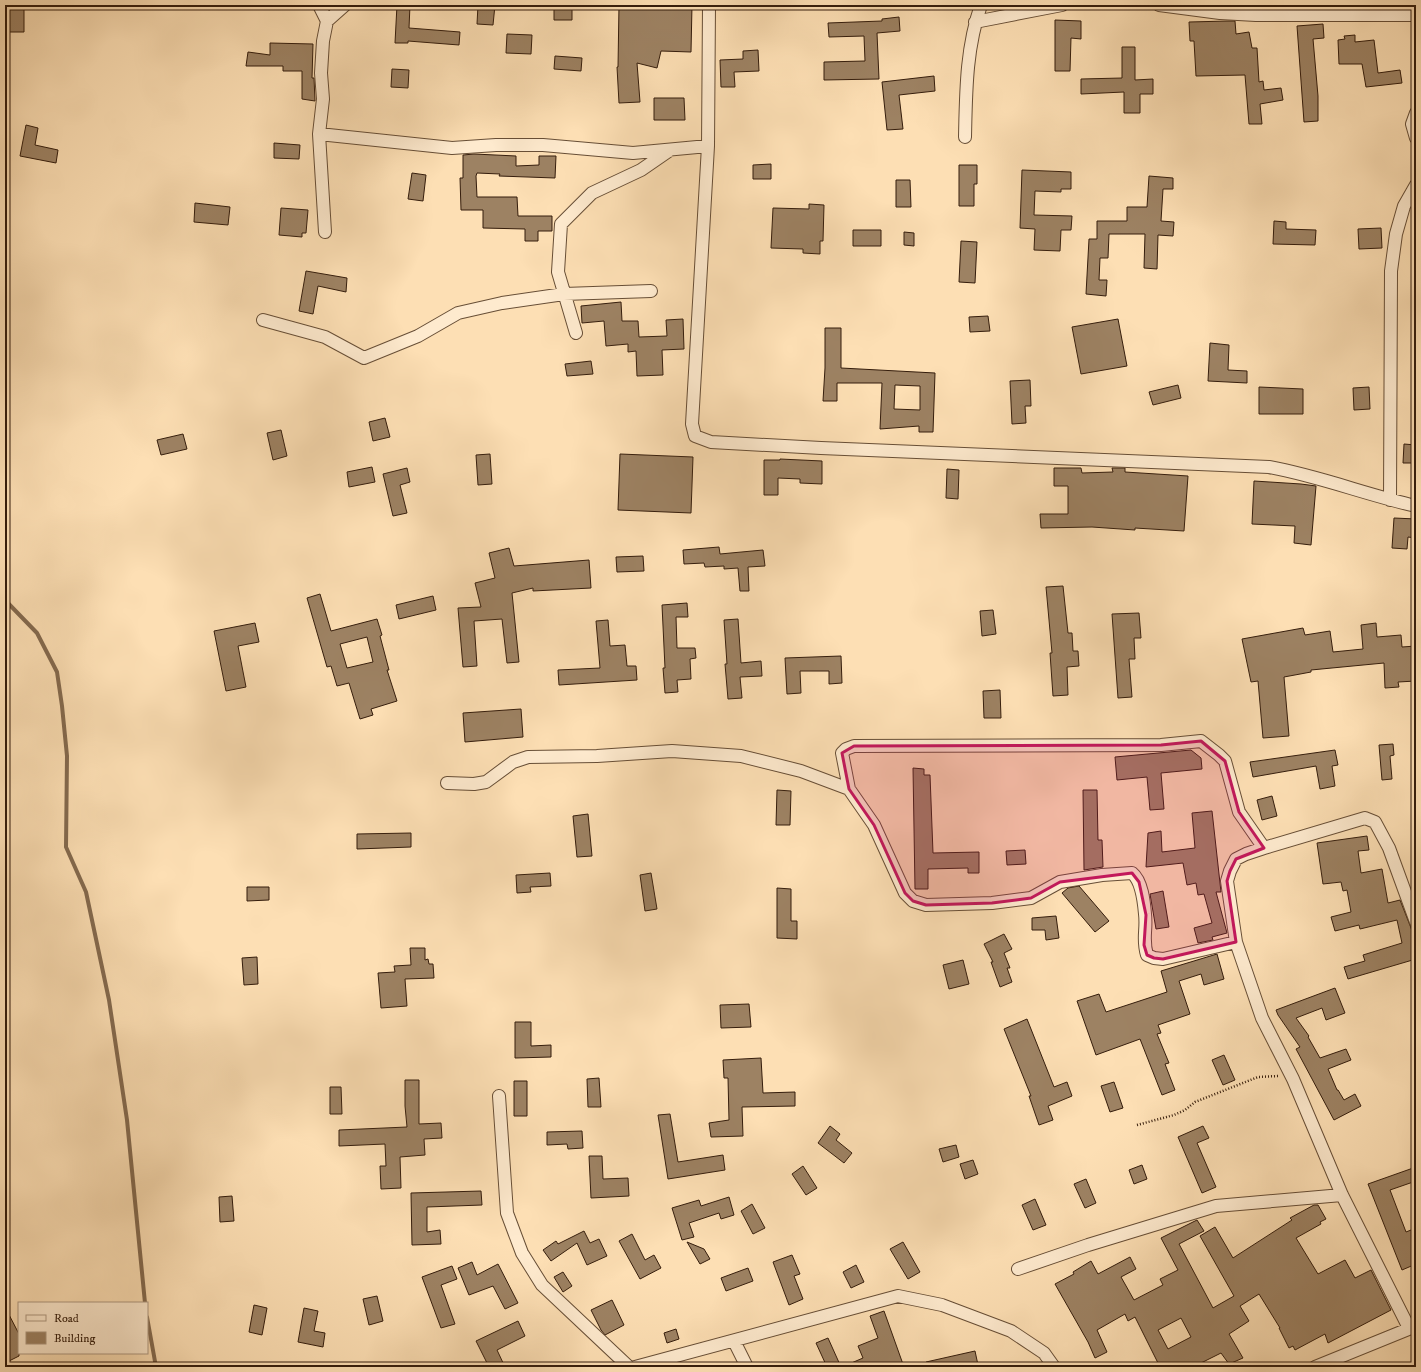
<svg xmlns="http://www.w3.org/2000/svg" width="1421" height="1372" font-family="'IM FELL DW Pica',serif">
<style>
.lines{fill:none;stroke-linecap:round;stroke-linejoin:round}
.stream{stroke:#846a4f;stroke-width:4}
.building{fill:#9d8263;stroke:#351d0c;fill-rule:evenodd}
.minor-casing{stroke:#674e36;stroke-width:14}
.path{stroke:#351d0c;stroke-width:2.5;stroke-dasharray:1 2;stroke-linecap:butt}
.minor{stroke:#feeace;stroke-width:12}
.marked{fill:#c2185b;fill-opacity:0.2;stroke:#c2185b;stroke-width:3;stroke-linejoin:round}
</style>
<rect width="100%" height="100%" fill="#fddfb4"/>
<filter id="stains"><feTurbulence type="fractalNoise" baseFrequency=".005" numOctaves="4"/><feColorMatrix values="0 0 0 0 .2 0 0 0 0 .09 0 0 0 0 .02 0 0 0 .5 -.17"/></filter>
<radialGradient id="worn" r=".72"><stop offset=".6" stop-color="#630" stop-opacity="0"/><stop offset="1" stop-color="#630" stop-opacity=".3"/></radialGradient>
<g class="lines">
<path class="stream" d="M5,600l32,33 20,39 5,34 5,50 -1,91 20,45 23,108 18,120 18,183
M147,1317l9,50"/>
</g>
<path class="building" d="M5,5h19v27h-19z
M397,5h13l-1,23 51,4 -1,13 -51,-4v2h-13z
M478,5h17l-2,20 -16,-1z
M554,5h18v15h-18z
M619,5h73l-1,47 -30,-1 -4,17 -20,-5 3,39 -21,1 -2,-36h1z
M899,17l1,14 -23,2 2,46 -55,1v-18l41,-1 -1,-25 -35,1 -1,-14 54,-2v-2z
M1055,20l26,1v18l-10,-1 -1,33h-15z
M1228,21h7l1,13 13,-2 3,16h5l2,34 4,-1 1,9 17,-2 2,12 -23,4 2,20h-13l-4,-49 -49,1 -2,-35h-4l-1,-19z
M1323,24l1,14 -11,1 5,57v25l-14,1 -7,-96z
M507,34l25,1 -1,19 -25,-1z
M1355,35v7l19,-2 4,33 22,-3 2,13 -36,4 -4,-23h-23l-1,-24 7,-1 -1,-3z
M270,43l43,1 -1,34h2l1,23 -13,-2v-28h-19v-5h-37l2,-14 22,3z
M1122,47h13v33l18,-1v15h-13v19h-16v-21l-43,2v-15l41,-1z
M758,50l1,21 -25,1 1,15h-14l-1,-27 23,-1v-8z
M555,56l27,2 -1,13 -27,-2z
M392,69l17,1 -1,18 -17,-1z
M934,76l1,15 -36,4 4,34 -16,1 -5,-48z
M654,98h30l1,22h-31z
M26,125l12,3 -3,17 23,5 -2,13 -36,-7z
M274,143l26,2 -1,14 -25,-1z
M474,154l42,2v10l23,-1v-9h17l-1,22 -56,-2 1,-2 -23,-1 -1,3 1,21h40l1,19h34v15h-14v10h-13v-12l-42,-1v-18h-22l-1,-32h3v-23z
M771,164v15h-18v-14z
M959,165h18v19h-3v22h-15z
M1022,170l49,2v17h-10v3l-26,-1 -1,24 38,1 -1,14h-10l-1,21 -26,-1 1,-21 -15,-1z
M412,173l14,2 -3,26 -15,-2z
M1149,176l24,2v11h-10l-2,32 13,1 -1,14 -15,-1 -1,34 -13,-1 1,-34h-36l-1,24h-8l-1,22h8l-1,16 -20,-2 3,-55h8v-18h30v-14h20z
M896,180h14l1,27h-15z
M195,203l35,4 -2,18 -34,-3z
M809,204l15,1 -1,36h-3v13l-17,-1v-4l-32,-1 2,-40 36,1z
M281,208l27,2 -2,23h-4v4l-23,-2z
M1274,221l12,1v7l30,1 -1,15 -42,-1z
M1381,228l1,20 -23,1 -1,-20z
M853,230h28v16h-28z
M904,232l10,1v13l-10,-1z
M961,241l16,1 -2,41 -16,-1z
M306,271l41,7 -1,14 -28,-6 -5,28 -14,-3z
M621,302l1,19h16l1,16 28,-1 -1,-16 17,-1 1,30 -22,1 1,25 -26,1 -1,-25 -8,1v-8l-22,2 -2,-25 -22,2 -1,-17z
M988,316l2,15 -20,1 -1,-15z
M1118,319l9,47 -46,8 -9,-47z
M825,328h16v40l94,5 -2,59h-14v-6l-39,3 2,-46h-45v18h-14l2,-33zM895,385l25,1v24l-26,-1z
M1210,343l19,2 -1,25 19,1v12l-39,-2z
M591,361l2,13 -26,2 -2,-12z
M1030,380l1,26h-6l1,17 -14,1 -2,-43z
M1178,385l3,13 -28,7 -4,-13z
M1259,387l44,2v25h-44z
M1369,387l1,22 -16,1 -1,-22z
M385,418l5,19 -17,4 -4,-19z
M281,430l6,26 -14,4 -6,-27z
M183,434l4,15 -26,6 -4,-15z
M1404,444l12,1v18h-13z
M490,454l2,30 -14,1 -2,-30z
M620,454l73,3 -2,56 -73,-3z
M780,459l42,2v23l-22,-1v-4l-22,-1v17h-14v-35h16z
M372,467l3,15 -26,5 -2,-15z
M407,468l3,14 -10,3 7,28 -14,3 -10,-42z
M1054,468h27l1,5 31,-1 -1,-4h13v4l63,4 -4,55 -49,-3v2l-43,-3 -51,1 -1,-14h28v-28h-14z
M947,469l12,1 -1,29 -12,-1z
M1254,481l47,3 15,2 -5,59 -17,-2 1,-17 -43,-2z
M1394,518l22,1v19l-8,-1 -1,12 -15,-1z
M719,547l1,7 43,-4 2,16 -17,1 1,24h-9l-2,-23 -14,1v-3l-19,1 -1,-4 -20,1 -1,-14z
M509,548l5,18 75,-6 2,28 -58,3v-3l-21,5 7,69 -12,1 -5,-44 -28,2 3,45 -14,1 -5,-59 23,-1 -6,-24 20,-5 -6,-25z
M643,556l1,15 -27,1 -1,-15z
M1063,586l5,47h4l1,18h5l1,15 -12,1 1,28 -15,1 -3,-43h2l-6,-66z
M320,594l11,37 46,-12 5,16 -2,1 9,34h-2l10,31 -26,8 2,6 -13,4 -11,-36 -12,3 -6,-20 -4,1 -20,-69zM367,637l6,25 -26,6 -7,-24z
M433,596l3,14 -37,9 -3,-14z
M687,603l1,14h-12l1,31h18l1,10 -6,1 1,20 -14,1 1,12 -13,1 -2,-25h2l-3,-63z
M993,610l3,24 -14,2 -2,-25z
M1139,613l2,25h-7l1,21h-6l3,38 -14,1 -6,-84z
M738,619l3,44 20,-2 1,15 -22,1 2,21 -14,1 -3,-35h2l-3,-44z
M608,620l2,26 15,-1 2,21h9l1,14 -78,5 -1,-15 42,-2 -4,-47z
M255,623l4,19 -21,4 8,41 -20,4 -12,-60z
M1376,623l1,14 24,-2 1,12 14,-1v35l-18,1 1,5 -14,1 -1,-25 -73,7v2l-27,5 5,59 -26,2 -5,-57 -7,1 -9,-43 61,-11 2,7 25,-4 3,21 30,-3 -2,-24z
M841,656l1,27 -13,1v-13h-29l1,22 -14,1 -2,-36z
M1000,690l1,28h-17l-1,-27z
M521,709l2,28 -58,5 -2,-29z
M1393,744l1,11 -4,1 2,23 -10,1 -3,-35z
M1191,750l10,8 1,11 -41,4 3,36 -14,1 -3,-33 -30,3 -2,-23z
M1335,750l3,15 -6,1 3,20 -15,3 -4,-23 -63,11 -3,-15z
M913,768l11,1v6h6l3,78 46,-1v21h-11v-5l-40,1v20h-13z
M777,790l14,1 -1,34h-14z
M1083,790h14l1,50h4l1,27 -19,3z
M1272,796l5,20 -15,4 -5,-20z
M1212,811l9,81h-5l11,41 -15,4 1,3 -15,3 -4,-15 18,-5 -8,-29 -6,1 -2,-12 -9,2 -4,-22 -37,4 2,-34 13,-2 1,21 33,-4 -3,-35z
M588,814l4,42 -15,1 -4,-41z
M411,833v14l-54,2v-15z
M1367,836l2,14 -11,1 3,22 21,-4 6,34 12,-3 11,28 5,15v16l-68,20 -4,-12 21,-6 -2,-6 39,-12 -5,-23 -37,9 -1,-4 -24,6 -4,-14 20,-5 -4,-22 -4,1 -2,-9 -18,2 -6,-41z
M1025,850l1,14 -19,1 -1,-14z
M550,873l1,13 -21,1 1,5 -14,1 -1,-18z
M651,873l6,36 -12,2 -5,-36z
M1079,886l30,35 -14,11 -33,-39 6,-5z
M247,887h22v13l-22,1z
M777,888l14,1v32h6v18l-20,-1z
M1163,891l6,36 -13,2 -6,-35z
M1056,916l3,22 -13,2 -1,-10h-13v-12z
M1004,934l8,15 -8,4 6,15h-3l5,14 -12,5 -9,-25h2l-9,-18z
M410,948h15v12l3,-1 1,5h4l1,14 -29,1 2,27 -26,2 -3,-35 17,-1 -1,-6 17,-1z
M1217,954l7,25 -20,6 -3,-11 -22,7 11,33 -32,11 3,8 -4,1 12,29 -4,1 10,26 -13,5 -22,-56 -44,16 -19,-54 22,-7 7,18 61,-20 -6,-21z
M257,957l1,27 -14,1 -2,-27z
M963,960l6,24 -20,5 -6,-24z
M1335,988l10,25 -19,7 -4,-12 -26,10 13,18 -1,1 12,21 26,-9 5,11 -23,9 9,21h1l6,10 11,-6 6,12 -27,14 -38,-71 4,-2 -22,-32 -2,-5z
M749,1004l2,23 -30,1 -1,-23z
M1027,1019l27,68 13,-5 5,14 -24,10 5,14 -14,5 -10,-29h2l-27,-67z
M515,1022h16v24l20,-1v12l-36,1z
M1224,1055l11,25 -12,5 -11,-25z
M761,1058l2,35 32,-1v14l-53,1 1,29 -32,1 -2,-14 20,-3 -1,-42h-4l-1,-18z
M599,1078l2,29h-13l-1,-28z
M405,1080h14v44l22,-1 1,15 -18,1 1,16 -25,2 1,31 -20,1 -1,-23h6l-1,-22 -46,2v-16l68,-3 -2,-21z
M514,1081h13v35h-13z
M1114,1082l9,26 -13,4 -9,-26z
M330,1087h11l1,27h-12z
M670,1114l8,48 45,-7 2,15 -57,9 -10,-64z
M830,1126l10,8 -4,6 16,13 -8,10 -26,-20z
M1203,1126l6,12 -12,5 19,44 -14,6 -24,-56z
M582,1131l1,17 -15,1 -1,-5 -20,1v-13z
M956,1145l3,12 -16,5 -4,-13z
M589,1156h13l1,23 25,-1 1,18 -38,2z
M973,1160l5,14 -13,5 -5,-15z
M1142,1165l5,14 -13,5 -5,-14z
M803,1166l14,22 -11,7 -14,-21z
M1416,1167v14l-26,9 16,42 10,-4v17l-3,1 3,9v9l-14,6 -34,-86z
M1086,1179l10,24 -11,5 -11,-24z
M481,1191l1,14 -55,2v25l13,-2 1,14 -29,1 -1,-52z
M232,1196l2,25 -14,1 -1,-25z
M729,1197l5,18 -13,4 -2,-6 -30,10 5,14 -12,3 -10,-32 27,-8 2,6z
M1035,1199l11,26 -13,5 -11,-25z
M752,1204l13,24 -12,6 -12,-23z
M1314,1205h4l8,14 -6,3 1,2 -25,14 22,36 27,-14 10,18 16,-8 20,40 -63,33 -3,-9 -30,16 -2,-4 -4,2 -10,-20h1l-21,-34 -19,12 9,15 -20,13 14,24 -14,6 -8,-11 -28,14h-33l-25,-50 -7,4 -3,-7 -28,16 10,22 -12,6 -7,-16 -33,-58 19,-10 -1,-2 18,-11 7,13 32,-17 6,12 -15,8 13,23 29,-15 -3,-6 18,-9 -17,-32 36,-18 7,11 -25,13 34,64 21,-12 -34,-60 15,-9 18,31 59,-38 -2,-2zM1181,1318l10,19 -23,12 -10,-19z
M584,1231l6,12 9,-4 8,17 -20,9 -10,-22 -26,18 -8,-11 13,-9 2,3z
M632,1234l13,26 9,-5 7,13 -21,11 -21,-38z
M687,1242l17,7 6,10 -10,5z
M903,1242l17,30 -12,7 -18,-30z
M792,1255l8,19 -6,2 9,23 -14,6 -16,-43z
M472,1262l5,13 21,-11 20,39 -13,6 -12,-23 -24,9 -11,-27z
M856,1265l8,17 -13,6 -8,-16z
M452,1266l5,13 -16,6 14,39 -14,4 -19,-51z
M748,1268l5,13 -27,10 -5,-13z
M563,1272l9,14 -9,6 -9,-15z
M377,1296l6,25 -14,4 -6,-26z
M612,1300l12,25 -19,10 -4,-5 -10,-20z
M254,1305l13,3 -5,27 -13,-3z
M5,1307l14,27v22l-14,7z
M304,1308l14,3 -4,20 11,2 -2,14 -25,-5z
M884,1311l20,56h-62l21,-9 -5,-12 20,-8 -8,-22z
M518,1321l7,15 -28,14 8,17h-16l-13,-26z
M676,1329l3,10 -12,4 -3,-10z
M828,1338l13,29h-14l-11,-24z
M975,1351l3,14 -9,2h-43v-5z"/>
<g class="lines">
<defs>
<path id="minor" d="M319,5l8,16
M709,5l-1,141 -16,278 3,12 16,6 110,6 448,19c50,9 98,28 147,39
M1159,5l61,8 36,2h160
M975,22l87,-17
M1416,113l-4,11 4,14
M319,134l133,14 44,-3h47l90,8 75,-7
M965,137c1,-45 1,-89 16,-132
M325,232l-6,-98 4,-35 -2,-26 2,-32 4,-20 18,-16
M263,320l62,17 39,21 54,-22 40,-23 44,-10 62,-9 87,-3
M576,333l-18,-61 3,-48 31,-31 49,-23 29,-20
M1390,500l1,-229 5,-37 8,-28 12,-21
M447,783l27,1 12,-2 27,-20 15,-5 69,-1 75,-5 69,5 60,15 48,18
M1236,942l-73,17 -9,-1 -7,-3c-5,-16 0,-25 -2,-41 -1,-12 -3,-33 -13,-41l-30,2 -42,7 -29,16 -39,5 -66,2 -13,-4 -8,-8 -31,-68 -25,-36 -7,-36 4,-4 8,-3 307,-1 40,-4 18,14 6,6 14,51 25,36
M499,1096l8,117 15,40 20,32 87,82
M1018,1269l70,-24 128,-39 126,-11
M1409,1328l-67,-133 -49,-116 -31,-61 -26,-76 -9,-61 3,-10 6,-12 10,-5 18,-6 101,-30 10,4 14,26 27,74
M734,1341l13,26
M635,1367l263,-71 44,9 69,26 33,22 10,14
M1315,1367l101,-41"/>
</defs>
<use href="#minor" class="minor-casing"/>
<path class="path" d="M1137,1125l37,-10 11,-5 10,-8 63,-25 20,-1"/>
<use href="#minor" class="minor"/>
</g>
<path class="marked" d="M1201,741l24,20 14,51 25,36 -28,11 -6,12 -3,10 9,61 -73,17 -9,-1 -7,-3 -3,-10 2,-30 -7,-33 -7,-9 -72,9 -29,16 -39,5 -66,2 -13,-4 -8,-8 -31,-68 -25,-36 -7,-36 12,-7 307,-1z"/>
<rect width="1421" height="1372" fill="none" stroke="#fddfb4" stroke-width="20"/>
<rect x="6" y="6" width="1409" height="1360" fill="none" stroke="#351d0c" stroke-width="2"/>
<rect x="10" y="10" width="1401" height="1352" fill="none" stroke="#351d0c"/>
<rect x="18" y="1302" width="130" height="52" fill="#feeace" stroke="#ae9880"/>
<rect x="26" y="1315" width="20" height="6" fill="#feeace" stroke="#ae9880"/>
<text x="54" y="1322" font-size="12" fill="#351d0c">Road</text>
<rect x="26" y="1332" width="20" height="12" fill="#9d8263" stroke="#ae9880"/>
<text x="54" y="1342" font-size="12" fill="#351d0c">Building</text>
<rect width="100%" height="100%" filter="url(#stains)"/>
<rect width="100%" height="100%" fill="url(#worn)"/>
</svg>
